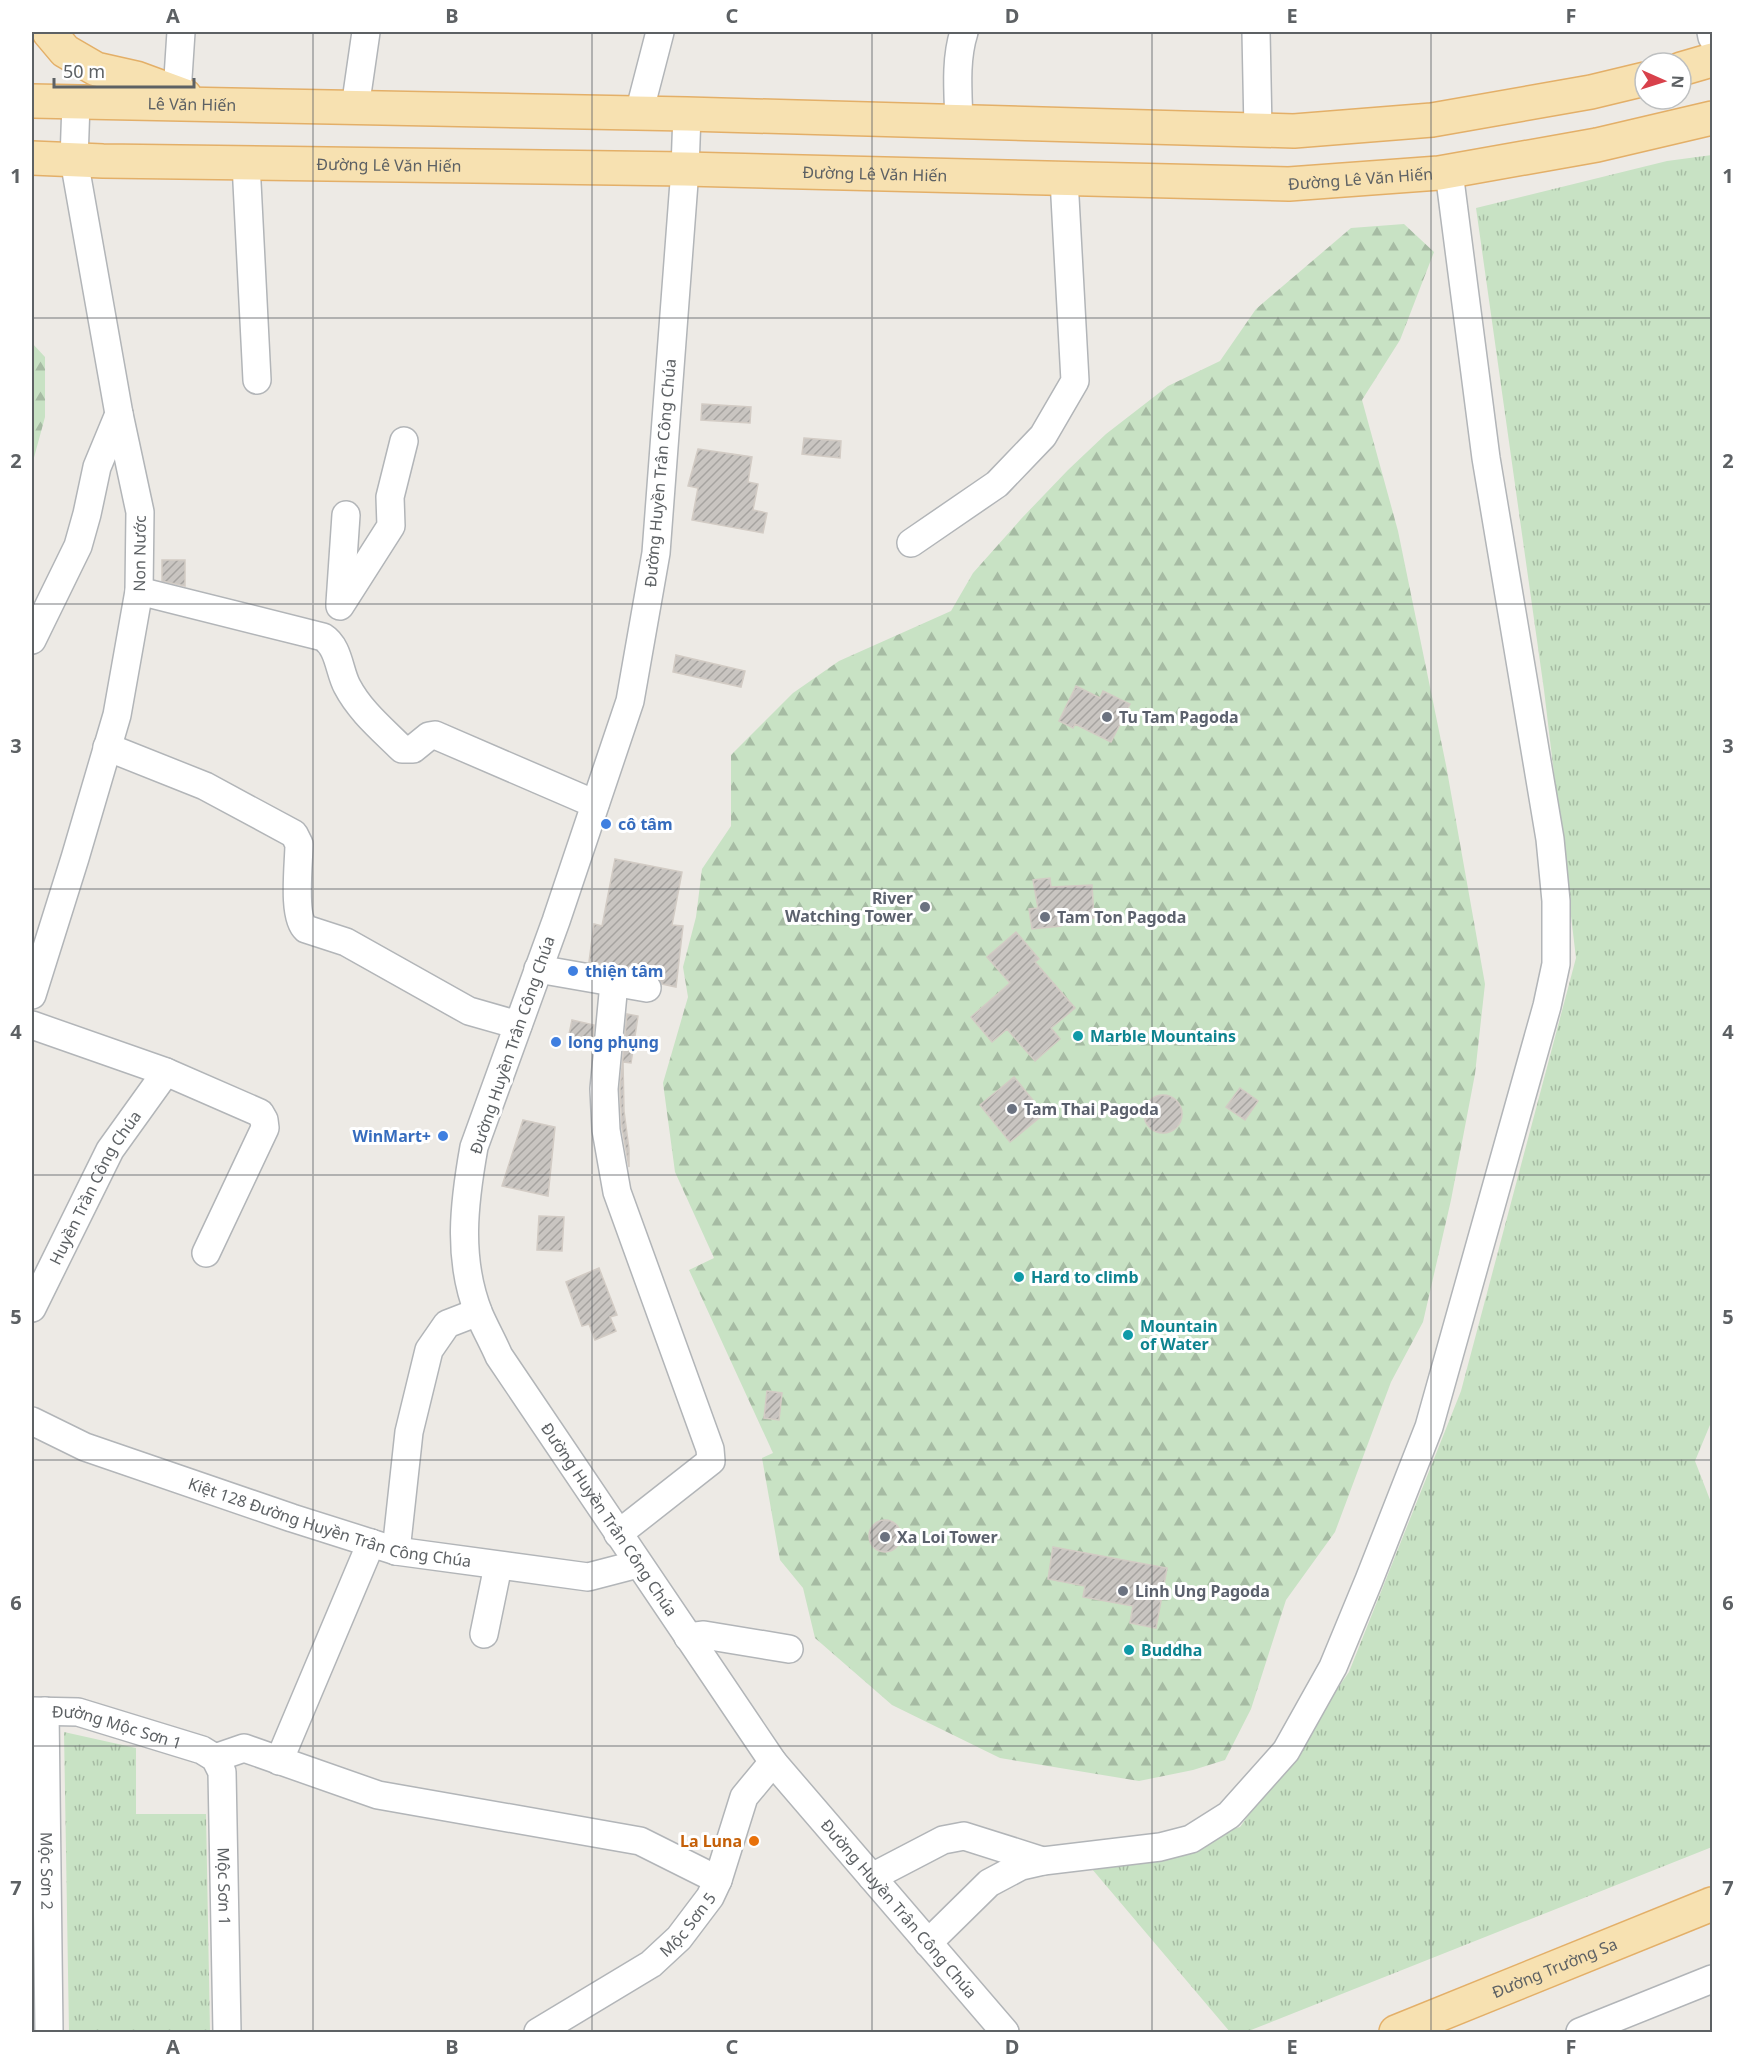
<svg xmlns="http://www.w3.org/2000/svg" width="1744" height="2064" font-family="'Noto Sans',sans-serif">
<style>
.grass{fill:url(#grass-tufts)}
.forest{fill:url(#forest-firs)}
.building{fill:url(#building-hatch);stroke:#d2cbc4;stroke-width:1.5}
.lines{fill:none;stroke-linecap:round;stroke-linejoin:round}
.minor-casing{stroke:#b2b5b8;stroke-width:30}
.major-casing{stroke:#e3af68;stroke-width:36}
.minor{stroke:#fff;stroke-width:27}
.major{stroke:#f7e1b1;stroke-width:33}
.grid{fill:none;stroke:#5d6164;stroke-width:1.5;stroke-opacity:0.55}
.worship-dot{fill:#6b7280;stroke:#fff;stroke-width:2}
.shop-dot{fill:#3f7fe0;stroke:#fff;stroke-width:2}
.culture-dot{fill:#0f9aa8;stroke:#fff;stroke-width:2}
.food-dot{fill:#e8710a;stroke:#fff;stroke-width:2}
.labels{text-anchor:middle;dominant-baseline:central;stroke-width:6;stroke-linejoin:round;paint-order:stroke}
.street-label{font-size:16px;fill:#5d6164;stroke:#fff}
.worship-label{font-size:16px;font-weight:bold;fill:#5b616d;stroke:#fff;text-anchor:start}
.shop-label{font-size:16px;font-weight:bold;fill:#366cbe;stroke:#fff;text-anchor:start}
.culture-label{font-size:16px;font-weight:bold;fill:#0d838f;stroke:#fff;text-anchor:start}
.food-label{font-size:16px;font-weight:bold;fill:#c56008;stroke:#fff;text-anchor:end}
.neatline{fill:none;stroke:#5d6164;stroke-width:2}
.grid-label{font-size:20px;text-anchor:middle;font-weight:bold;fill:#5d6164}
</style>
<defs>
<pattern id="grass-tufts" width="24" height="20" patternUnits="userSpaceOnUse" patternTransform="scale(1.5)"><rect width="24" height="20" fill="#c8e2c4"/><path d="M3 7l-1-3M5 7V3M7 7l1-3M15 17l-1-3M17 17v-4M19 17l1-3" fill="none" stroke="#a6bba3"/></pattern>
<pattern id="forest-firs" width="22" height="20" patternUnits="userSpaceOnUse" patternTransform="scale(1.5)"><rect width="22" height="20" fill="#c8e2c4"/><path d="M5 1l3.5 6h-7zM16 11l3.5 6h-7z" fill="#a6bba3"/></pattern>
<pattern id="building-hatch" width="6" height="6" patternUnits="userSpaceOnUse" patternTransform="scale(1.5)"><rect width="6" height="6" fill="#c9c5c1"/><path d="M-1 1l2-2M0 6l6-6M5 7l2-2" fill="none" stroke="#a6a3a0"/></pattern>
</defs>
<rect width="100%" height="100%" fill="#edeae5"/>
<path class="grass" d="M1712,155v1265l-17,41 17,44v342l-466,185h-16l-138,-163 148,-42 109,-155 112,-281 115,-433 -32,-268 -68,-482 191,-47z
M64,1732l72,16v66h70l4,218h-141z"/>
<path class="forest" d="M1404,224l30,28 -34,88 -38,60 36,131 48,234 39,219 -10,90 -24,126 -28,122 -32,60 -56,150 -49,68 -35,109 -26,51 -32,10 -54,11 -139,-23 -108,-53 -77,-67 -12,-50 -23,-28 -18,-102 11,-5 -84,-183 25,-12 -39,-86 -12,-89 25,-86 -5,-30 13,-50 6,-48 29,-43v-71l62,-62 46,-32 112,-50 22,-38 48,-54 47,-49 38,-36 62,-48 52,-25 36,-52 95,-81z
M32,343l13,14v60l-13,48z"/>
<path class="building" d="M702,404l49,3 -1,16 -49,-3z
M804,438l37,3 -1,17 -38,-4z
M698,449l54,8 -4,25 10,2 -5,26 14,3 -4,20 -71,-13 6,-32 -10,-2z
M162,560h23v26l-23,-5z
M676,655l69,16 -4,16 -68,-15z
M1076,686l24,12 3,-7 27,13 -19,38 -36,-18 -2,4 -14,-7z
M615,859l67,13 -10,53 11,1 -7,61 -14,-3 -5,-8 -7,-4 -61,-10 5,-38 8,2z
M1050,878l1,9 41,-2 2,33 -33,1v7l-29,3 -3,-20 9,-1 -5,-28z
M1016,932l23,27 -4,3 40,46 -24,20 9,11 -25,22 -28,-32 -15,13 -21,-25 39,-34 -23,-26z
M627,1014l11,2 -7,47 -8,-1 1,49 5,38v18l-7,-39 -2,-39z
M572,1020l22,5 -2,24 -25,-5z
M1014,1077l30,37 -34,28 -30,-37z
M1240,1088l18,13 -13,19 -19,-13z
M1144 1114a19 19 0 1 1 38 0a19 19 0 1 1-38 0Z
M523,1120l32,7 -7,69 -46,-10z
M539,1216l25,1 -2,34 -25,-1z
M599,1268l18,47 -7,2 6,14 -21,9 -6,-16 -7,2 -16,-44z
M767,1391l15,2 -3,27 -15,-2z
M869 1536a16 16 0 1 1 32 0a16 16 0 1 1-32 0Z
M1053,1547l114,21 -11,60 -26,-5 3,-17 -50,-9 2,-11 -37,-7z"/>
<g class="lines">
<defs>
<g id="minor">
<path d="M1256,32l2,98"/>
<path d="M1711,32l1,5"/>
<path d="M177,93l4,-61"/>
<path d="M355,108l11,-76"/>
<path d="M639,113l21,-81"/>
<path id="s1" d="M687,114l-2,55 -29,384 -26,148 -74,220 -82,226c-10,56 -17,112 5,167 6,14 14,28 20,42l274,406 232,270"/>
<path d="M959,122c-1,-30 -4,-62 5,-90"/>
<path d="M246,163l11,217"/>
<path d="M911,543l86,-59 46,-48 32,-55 -11,-202"/>
<path d="M139,591l184,46c16,10 16,34 24,49 13,25 35,43 55,63h11l16,-13 6,-1 160,69"/>
<path d="M340,603l6,-88"/>
<path d="M340,606l51,-80 -1,-29 14,-56"/>
<path d="M32,640l46,-94 9,-32 10,-47 22,-53"/>
<path d="M107,747l98,39 89,48 5,10c0,19 -7,73 7,85l40,13 123,69 49,14"/>
<path d="M538,969l109,19"/>
<path d="M614,983l-10,106 2,41 11,62 93,257 1,12 -93,73"/>
<path id="s2" d="M32,995l43,-137 42,-143 22,-124 1,-79 -21,-98 -45,-254 2,-57"/>
<path d="M32,1025l134,47 94,41 4,7 1,8 -59,125"/>
<path id="s3" d="M32,1308l78,-158 56,-78"/>
<path id="s4" d="M32,1421l53,26 207,71 104,33 192,26 50,-13"/>
<path d="M396,1551l13,-119 20,-82 18,-26 31,-12"/>
<path d="M484,1634l14,-68"/>
<path d="M688,1637l16,-2 85,14"/>
<path id="s5" d="M32,1711l46,1 124,38 13,8 7,14 5,260"/>
<path id="s6" d="M45,1711l4,321"/>
<path d="M215,1758l29,-10 134,47 262,46 78,39"/>
<path d="M279,1761l92,-218"/>
<path d="M872,1877l71,-37 21,-4 79,25"/>
<path d="M928,1943l61,-60 32,-17 22,-5 117,-14 31,-8 38,-24 57,-64 47,-84 36,-87 60,-153 118,-421 9,-42v-63l-6,-62 -64,-381 -37,-286"/>
<path id="s7" d="M538,2032l113,-68 28,-26 31,-41 8,-17 26,-83 29,-35"/>
<path d="M1580,2032l132,-53"/>
</g>
<g id="major">
<path d="M49,32l16,19 31,18 40,9 49,18"/>
<path d="M1681,69l31,-9"/>
<path id="s8" d="M32,101l655,13 607,17 138,-11 159,-28 54,-13"/>
<path id="s9" d="M32,158l71,3 582,8 604,15 150,-11 158,-28 115,-27"/>
<path id="s10" d="M1396,2032l316,-128"/>
</g>
</defs>
<use href="#minor" class="minor-casing"/>
<use href="#major" class="major-casing"/>
<use href="#minor" class="minor"/>
<use href="#major" class="major"/>
</g>
<path class="grid" d="M313,32v2000M592,32v2000M872,32v2000M1152,32v2000M1431,32v2000M32,318h1680M32,604h1680M32,889h1680M32,1175h1680M32,1460h1680M32,1746h1680"/>
<g class="worship-dot">
<circle cx="1107" cy="717" r="6"/>
<circle cx="925" cy="907" r="6"/>
<circle cx="1045" cy="917" r="6"/>
<circle cx="1012" cy="1109" r="6"/>
<circle cx="885" cy="1537" r="6"/>
<circle cx="1123" cy="1591" r="6"/>
</g>
<g class="shop-dot">
<circle cx="606" cy="824" r="6"/>
<circle cx="573" cy="971" r="6"/>
<circle cx="556" cy="1042" r="6"/>
<circle cx="443" cy="1136" r="6"/>
</g>
<g class="culture-dot">
<circle cx="1078" cy="1036" r="6"/>
<circle cx="1019" cy="1277" r="6"/>
<circle cx="1128" cy="1335" r="6"/>
<circle cx="1129" cy="1650" r="6"/>
</g>
<circle class="food-dot" cx="754" cy="1841" r="6"/>
<g class="labels">
<g class="street-label">
<text stroke="none"><textPath href="#s8" startOffset="160">Lê Văn Hiến</textPath></text>
<text stroke="none"><textPath href="#s9" startOffset="357">Đường Lê Văn Hiến</textPath></text>
<text stroke="none"><textPath href="#s9" startOffset="843">Đường Lê Văn Hiến</textPath></text>
<text stroke="none"><textPath href="#s9" startOffset="1329">Đường Lê Văn Hiến</textPath></text>
<text transform="translate(660 473) rotate(-85)">Đường Huyền Trân Công Chúa</text>
<text stroke="none"><textPath href="#s2" startOffset="456">Non Nước</textPath></text>
<text transform="translate(512 1045) rotate(-71)">Đường Huyền Trân Công Chúa</text>
<text stroke="none"><textPath href="#s3" startOffset="136">Huyền Trần Công Chúa</textPath></text>
<text stroke="none"><textPath href="#s1" startOffset="1476">Đường Huyền Trân Công Chúa</textPath></text>
<text stroke="none"><textPath href="#s4" startOffset="316">Kiệt 128 Đường Huyền Trân Công Chúa</textPath></text>
<text stroke="none"><textPath href="#s5" startOffset="87">Đường Mộc Sơn 1</textPath></text>
<text stroke="none"><textPath href="#s6" startOffset="160">Mộc Sơn 2</textPath></text>
<text stroke="none"><textPath href="#s5" startOffset="321">Mộc Sơn 1</textPath></text>
<text stroke="none"><textPath href="#s1" startOffset="1962">Đường Huyền Trân Công Chúa</textPath></text>
<text stroke="none"><textPath href="#s7" startOffset="186">Mộc Sơn 5</textPath></text>
<text stroke="none"><textPath href="#s10" startOffset="171">Đường Trường Sa</textPath></text>
</g>
<g class="worship-label">
<text x="1119" y="717">Tu Tam Pagoda</text>
<text x="913" y="898" text-anchor="end">River<tspan x="913" dy="18">Watching Tower</tspan></text>
<text x="1057" y="917">Tam Ton Pagoda</text>
<text x="1024" y="1109">Tam Thai Pagoda</text>
<text x="897" y="1537">Xa Loi Tower</text>
<text x="1135" y="1591">Linh Ung Pagoda</text>
</g>
<g class="shop-label">
<text x="618" y="824">cô tâm</text>
<text x="585" y="971">thiện tâm</text>
<text x="568" y="1042">long phụng</text>
<text x="431" y="1136" text-anchor="end">WinMart+</text>
</g>
<g class="culture-label">
<text x="1090" y="1036">Marble Mountains</text>
<text x="1031" y="1277">Hard to climb</text>
<text x="1140" y="1326">Mountain<tspan x="1140" dy="18">of Water</tspan></text>
<text x="1141" y="1650">Buddha</text>
</g>
<g class="food-label">
<text x="742" y="1841">La Luna</text>
</g>
</g>
<rect width="1744" height="2064" fill="none" stroke="#ffffff" stroke-width="66"/>
<g transform="translate(1663 81) rotate(93)"><circle r="28" fill="#ffffff" stroke="#bec0c1" stroke-width="1.5"/>
<path d="M0-4.5L10 22L0 15L-10 22Z" fill="#d8414b"/>
<text y="-9" font-size="16" font-weight="bold" text-anchor="middle" fill="#5d6164">N</text>
</g>
<path d="M54 78v9h140v-9" fill="none" stroke="#5d6164" stroke-width="3"/>
<text x="63" y="78" font-size="18" fill="#5d6164" stroke="#ffffff" stroke-width="4.5" paint-order="stroke">50 m</text>
<rect x="33" y="33" width="1678" height="1998" class="neatline"/>
<g class="grid-label">
<text x="173" y="23">A</text>
<text x="452" y="23">B</text>
<text x="732" y="23">C</text>
<text x="1012" y="23">D</text>
<text x="1292" y="23">E</text>
<text x="1571" y="23">F</text>
<text x="16" y="183">1</text>
<text x="1728" y="183">1</text>
<text x="16" y="468">2</text>
<text x="1728" y="468">2</text>
<text x="16" y="753">3</text>
<text x="1728" y="753">3</text>
<text x="16" y="1039">4</text>
<text x="1728" y="1039">4</text>
<text x="16" y="1324">5</text>
<text x="1728" y="1324">5</text>
<text x="16" y="1610">6</text>
<text x="1728" y="1610">6</text>
<text x="16" y="1895">7</text>
<text x="1728" y="1895">7</text>
<text x="173" y="2054">A</text>
<text x="452" y="2054">B</text>
<text x="732" y="2054">C</text>
<text x="1012" y="2054">D</text>
<text x="1292" y="2054">E</text>
<text x="1571" y="2054">F</text>
</g>
</svg>
